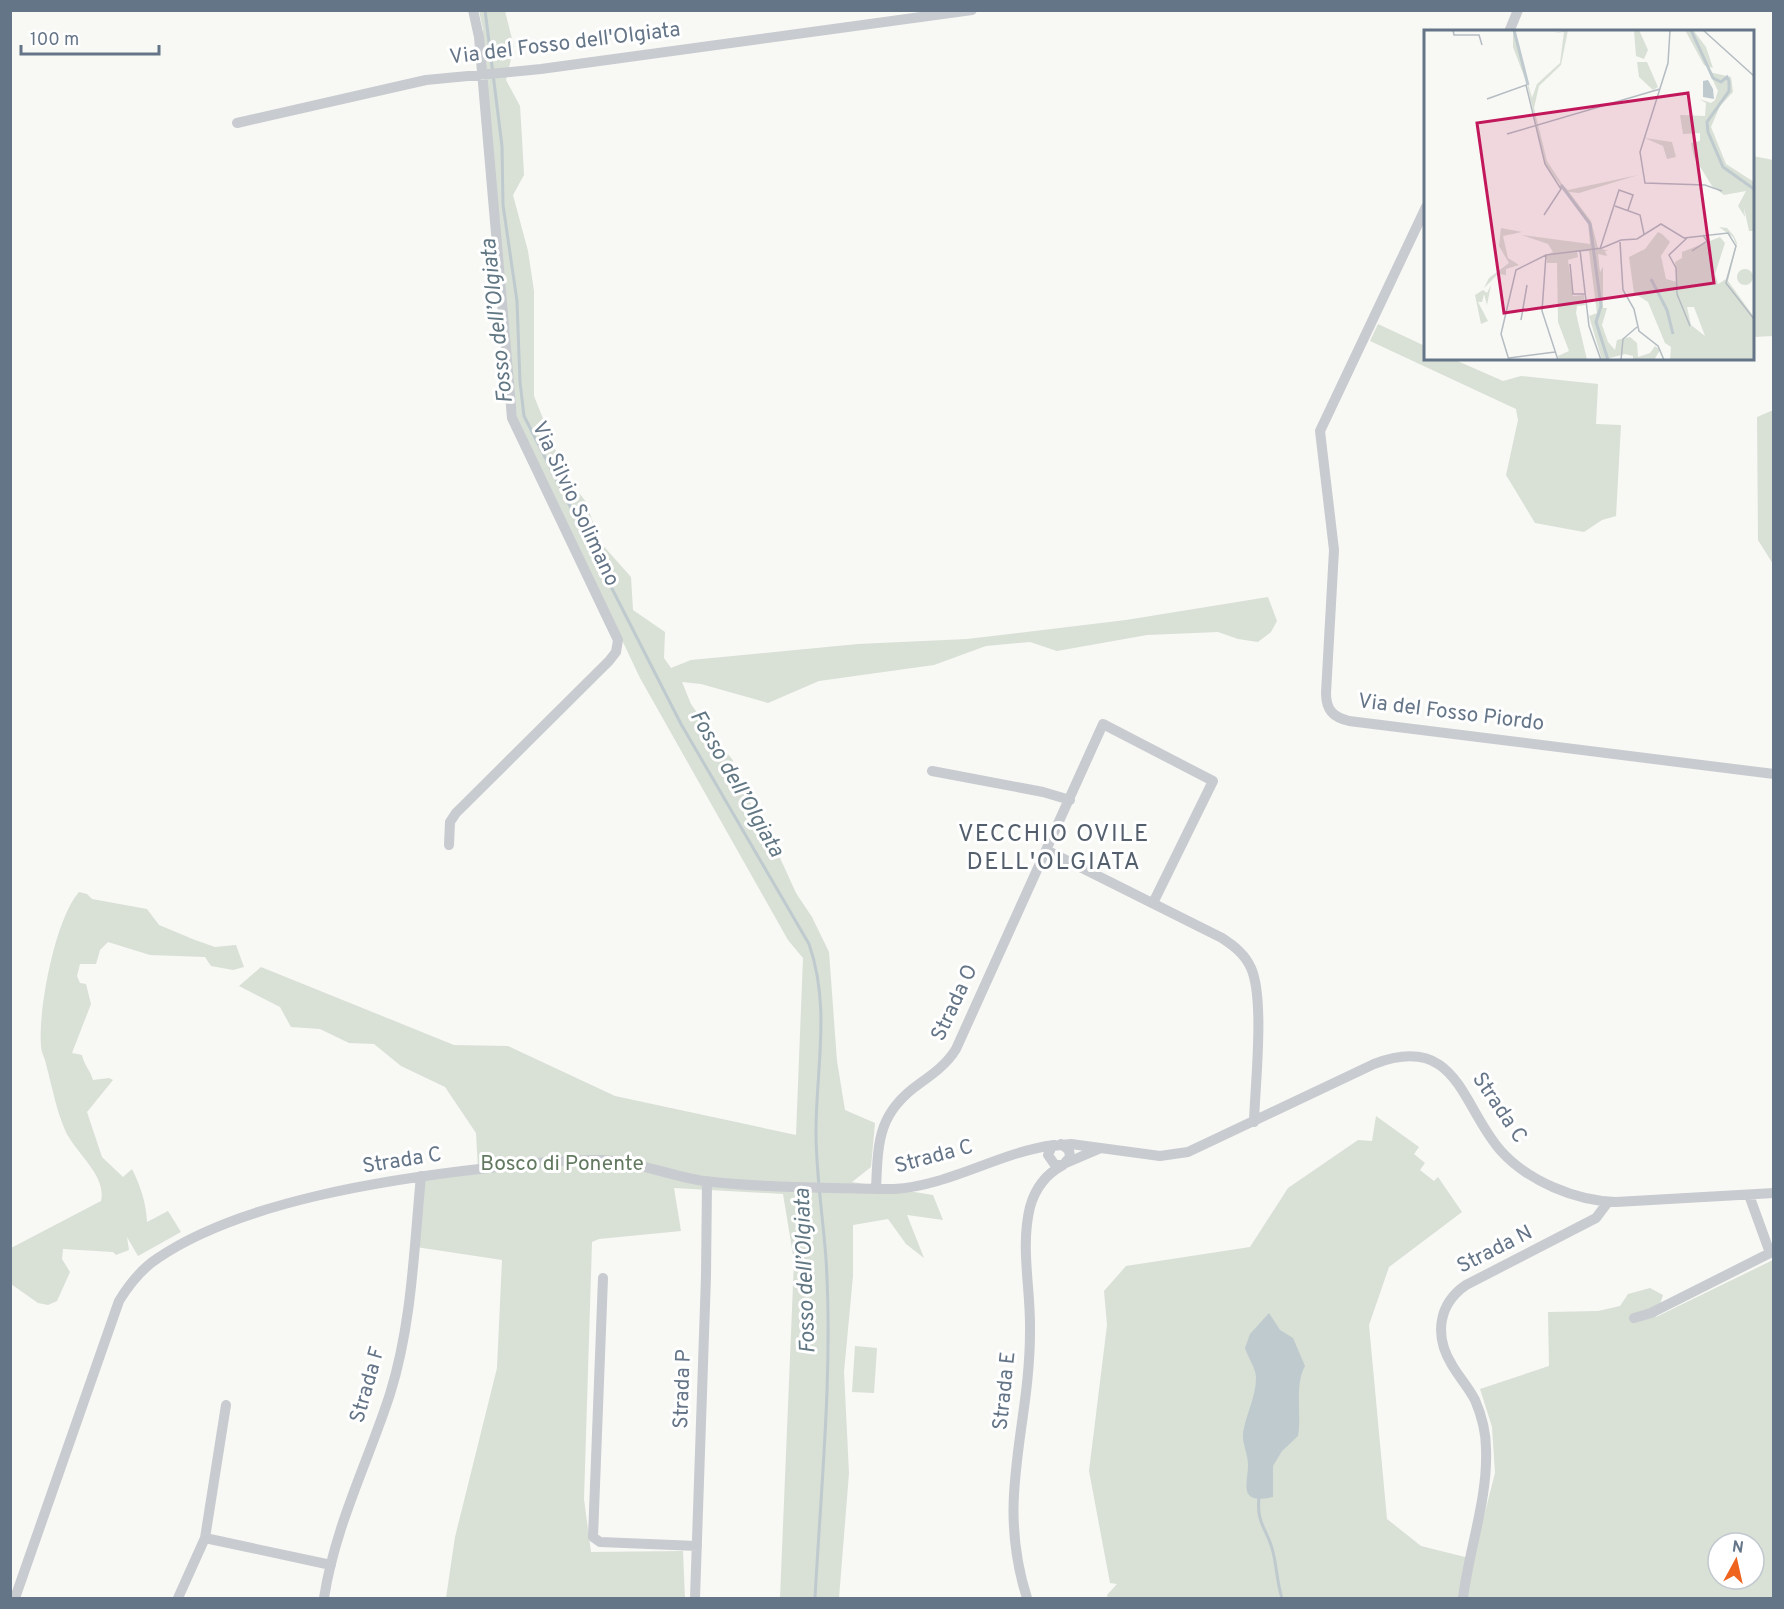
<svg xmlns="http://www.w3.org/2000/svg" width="1784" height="1609" font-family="Overpass,sans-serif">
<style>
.green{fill:#d9e0d6;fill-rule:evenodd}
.water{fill:#bfcacf}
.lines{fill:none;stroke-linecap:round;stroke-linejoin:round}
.stream{stroke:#bfcacf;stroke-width:3}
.minor{stroke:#c8cbcf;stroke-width:10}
.labels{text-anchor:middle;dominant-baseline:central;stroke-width:6;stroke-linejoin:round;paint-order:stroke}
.street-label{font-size:21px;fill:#657588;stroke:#fff}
.park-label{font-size:21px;fill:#637a61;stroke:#fff}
.water-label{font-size:22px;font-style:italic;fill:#617783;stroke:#fff}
.quarter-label{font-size:24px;letter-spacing:1.5px;fill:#545f6d;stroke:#fff}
.inset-river{fill:none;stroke:#bfcacf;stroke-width:3}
.inset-road{fill:none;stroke:#b4bcc2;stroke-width:1.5}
.view{fill:#c2185b;fill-opacity:0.15;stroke:#c2185b;stroke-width:3}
.inset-edge{fill:none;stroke:#657588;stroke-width:3}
</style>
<rect width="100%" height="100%" fill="#f8f8f5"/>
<path class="green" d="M479,11h26l9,36 -8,33 14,26 2,32 2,37 -11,20 15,56 6,40v105l31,78 21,28 13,39 32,36 2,33 32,22 -1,26 7,10 20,-8 167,-16 109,-5 159,-19 142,-23 9,24 -6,11 -13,10 -20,-3 -20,-7 -71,3 -90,16 -27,-9 -44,4 -52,19 -115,16 -51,22 -67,-19 -19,-2 9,22 24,35 17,20 23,54 16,25 25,55 16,24 17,35 8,109 8,49 30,13 -4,44 -19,15 81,13 10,25 -36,-5 17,43 -18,-14 -18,-25 -35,6v51l-9,96 5,101 -10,125h-59l14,-337 -11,-67 -109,-6 7,43 -82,8 -7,3 -8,257 7,53 92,-1 2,47h-239l9,-61 42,-169 5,-108 -86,-13 5,-71 57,-7 -2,-36 -31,-46 -44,-21 -27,-22 -25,-1 -29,-14 -29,-2 -11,-20 -41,-21 22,-19 193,78 54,1 107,50 181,39 7,-177 -15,-18 -148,-262 -123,-260 -33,-340 -1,-49z
M1753,156l20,4v176l-20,1z
M1378,324l47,22 1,12 27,1 50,22 18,-5 77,8 -2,40 25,1 -5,91 -14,4 -18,12 -49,-9 -29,-48 12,-55 -2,-11 -146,-68z
M1771,411h3l-1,153 -15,-24 -1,-123z
M79,892l8,2 5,5 55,10 12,16 36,15 20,7 21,-2 8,22 -11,3 -22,-4 -6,-9 -55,-2 -42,-13 -8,8 -4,14h-16l-3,12 3,7 6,1 5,20 -19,49 10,2c2,10 8,15 11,25l16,-2 4,2 -26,32 15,45 21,20 9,-8c9,18 14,34 15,53l21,-11 13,21 -43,24 -11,-19 2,13 -13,5 -3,-3 -50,-3 -1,10 8,13 -13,29 -9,4 -10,-2 -27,-19v-36l90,-47c6,-26 -26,-48 -36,-71 -9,-21 -13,-44 -19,-66 -1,-6 -5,-12 -5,-18 -3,-36 14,-127 38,-154z
M1376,1116l43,31 -5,7 11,9 -5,7 14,11 4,-4 24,35 -73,55 -20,58 18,194 34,27 52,13 22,-86 -3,-46 -12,-38 69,-23 -1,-54 50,-1 22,-5 8,-12 22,-6 13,7 -7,22 117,-57v338h-665l-1,-3 10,-11 -7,-1 -21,-112 18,-146 -3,-34 22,-25 124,-19 38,-59 70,-48 14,1zM1718,1543h36v36h-36z
M855,1346l22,2 -3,45 -22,-1z"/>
<path class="water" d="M1269,1313l11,17 13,8 12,28c-11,20 -3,47 -7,70l-16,15 -9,15v31c-36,8 -25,-13 -25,-32 0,-11 -6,-21 -5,-32 3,-19 13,-36 13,-55 0,-10 -8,-20 -11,-30l5,-14z"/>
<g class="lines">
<path class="stream" d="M485,10l17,136 1,59 14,96 3,81 4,34 157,308 128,220c22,63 7,124 7,188 0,43 7,85 10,127 7,113 -5,227 -11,339
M1259,1498c-3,26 9,32 14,54 4,16 4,31 9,46"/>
<path class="minor" d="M1509,32l9,-22
M237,123l189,-43 115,-11 431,-59
M1426,207l-106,224 14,119 -8,143c0,17 7,24 23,28l425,53
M932,771l111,21 27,8
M449,845l1,-23 6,-9 153,-152 7,-9 2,-12 -106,-222 -33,-381 -6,-27
M1048,851l174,87c12,8 23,16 29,30 14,31 4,118 3,154
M1061,1144l8,6 1,7 -7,8h-8l-7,-10 4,-9 19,-2 89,12 28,-4 186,-88c84,-32 87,42 127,87 27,30 75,50 115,51l158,-9
M1066,1163l35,-15
M876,1189c2,-48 2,-76 43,-105 14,-10 28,-20 37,-35l147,-325 110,57 -60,122
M603,1278l-10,259 7,5 97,4
M1634,1318l17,-5 119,-60 -21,-58
M205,1538l126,27
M15,1598l104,-297c11,-18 22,-32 39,-43 84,-57 231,-79 330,-90 38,-4 76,-9 114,-8 35,1 67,16 102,21 62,7 127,7 190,8 55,-3 106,-37 160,-44
M178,1598l27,-60 21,-133
M324,1598c11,-72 44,-136 66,-204 22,-70 24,-146 31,-218
M695,1598l11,-322 1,-95
M1027,1598c-32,-100 3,-169 3,-267 1,-42 -10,-83 0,-124 5,-18 16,-33 33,-42
M1463,1598c6,-49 25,-99 23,-149 0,-16 -5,-35 -11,-49 -6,-12 -16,-23 -23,-35 -18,-29 -14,-61 14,-80l130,-67 12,-16"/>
</g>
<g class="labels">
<g class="street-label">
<text transform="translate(565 44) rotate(-7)">Via del Fosso dell'Olgiata</text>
<text transform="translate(575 504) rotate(65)">Via Silvio Solimano</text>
<text transform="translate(1451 713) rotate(7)">Via del Fosso Piordo</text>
<text transform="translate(955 1003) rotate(-65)">Strada O</text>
<text transform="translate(1499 1108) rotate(56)">Strada C</text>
<text transform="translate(934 1157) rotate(-15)">Strada C</text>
<text transform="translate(402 1161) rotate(-9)">Strada C</text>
<text transform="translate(1495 1250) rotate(-27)">Strada N</text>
<text transform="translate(368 1385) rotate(-74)">Strada F</text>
<text transform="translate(683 1389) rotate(-88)">Strada P</text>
<text transform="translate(1005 1391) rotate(-84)">Strada E</text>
</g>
<g class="park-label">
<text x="562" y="1164">Bosco di Ponente</text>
</g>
<g class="water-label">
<text transform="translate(498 321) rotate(-96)">Fosso dell’Olgiata</text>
<text transform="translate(736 784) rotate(60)">Fosso dell’Olgiata</text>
<text transform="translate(806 1271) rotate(-92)">Fosso dell’Olgiata</text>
</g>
<g class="quarter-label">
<text x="1054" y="835">VECCHIO OVILE<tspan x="1054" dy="28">DELL'OLGIATA</tspan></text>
</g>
</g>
<g transform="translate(1424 30)">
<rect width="330" height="330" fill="#f8f8f5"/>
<path d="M89,0l19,68 5,-14 23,-21 4,-31 -10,1 14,-3 -7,35 -22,21 -5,22 13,53 15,23 6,6 70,-15 -59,18 -10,-1 22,29 7,27 11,3h-4l2,5 -9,-2 2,18 3,-5v41h4l-5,17 6,17 7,8 2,-10 13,-3 7,6 1,14 12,-4 5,-7 5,4 -6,10h-21v-4l-8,-2 -23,6 -13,-44 8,-3 -8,-62 -12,1 1,5 -10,3 5,36 11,-1 1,10 -8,1 -1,7 11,47h-28l-1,-4 11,-5 -11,-29 -1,-59h-10l-1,-8 7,-3 -5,-8 -26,-9 68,9 -2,-21 -43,-59 -18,-80 -14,-37zM210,0h5l9,20 -4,9 -8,-3zM261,0h8l13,17 7,21 -9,-3zM213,32h10l11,25 -5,3 -14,-13zM285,42l22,5 2,15 -13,14 -9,21 15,37 28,18v49h-5l-5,-24 1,10 -7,-11 8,-15 -22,4 -12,-9 -18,-29 -3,-14 9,-2v-8l-17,1 -3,-19 25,1 1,-13 -7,-4 12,4 4,-3 3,-9zM221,108l27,4 4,15 -9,2 -4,-13zM295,197l8,1 7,8 3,7 -9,38 26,36v43h-84l1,-13 -6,-4 -17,-41 -14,-9 -5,-36 16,-8 13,-17 4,2 8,8 -9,14 5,23 11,3 -2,-20 7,-4v-6l38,-15 5,6 -10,31 3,10 8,-5 10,-35 -3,-7zM263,277h7l11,29 -14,-11zM77,198l21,4 -19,4 5,22 11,7 -13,4v6l-8,-1 -14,14 5,-10 20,-15 -10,-17zM313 247a8 8 0 1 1 16 0a8 8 0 1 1-16 0ZM67,255l-4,20 -3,-11 -2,8h-4l10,19 -7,3 -6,-29 8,-5 4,3z" fill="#d9e0d6" fill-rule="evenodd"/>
<path d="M284,50l5,9 1,10 -11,-2v-16z" fill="#bfcacf"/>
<path class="inset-river" d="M90,0l14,55M267,0l22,48 8,4 6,-5 2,4v10l-22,31 1,10 15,35 31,22M137,155l29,39 11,82 -5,16 12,38M227,249l16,31 6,24"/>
<path class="inset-road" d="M29,0l1,5h25l3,10M246,0l-2,33 -28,89 5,31 60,2 17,6M279,0l51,46M63,69l39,-14 19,79 16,25 -17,26M83,104l153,-45M191,176l25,9 4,19M263,208l-18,17 7,13 1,26 13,32M197,210l16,-1 24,-15 23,14 44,-5 8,13 -10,37 28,36M196,212l3,48 11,19 5,22 19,15 6,14M176,219l19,-59 14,5 -5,15M156,220l9,76 12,34M268,221l15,-10 -4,-6M122,225l-4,56 16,49M146,234l3,30h12M97,290l6,-35M85,328l46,-6M85,330l-8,-26 15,-64 30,-15 56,-7 19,-8M197,330l2,-21 14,-12"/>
<path class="view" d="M264,63l26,190 -210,30 -27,-190z"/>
<rect width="330" height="330" class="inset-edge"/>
</g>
<rect width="1784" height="1609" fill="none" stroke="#657588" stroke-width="24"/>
<g transform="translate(1736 1561) rotate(8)"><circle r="28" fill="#ffffff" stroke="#c1c8cf" stroke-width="1.5"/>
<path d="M0-4.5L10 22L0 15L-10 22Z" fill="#ee641f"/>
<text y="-9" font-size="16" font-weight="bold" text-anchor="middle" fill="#657588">N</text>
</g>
<path d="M21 45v9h138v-9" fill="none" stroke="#657588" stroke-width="3"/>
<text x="30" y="45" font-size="18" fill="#657588" stroke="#ffffff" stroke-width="4.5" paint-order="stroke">100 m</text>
</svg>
